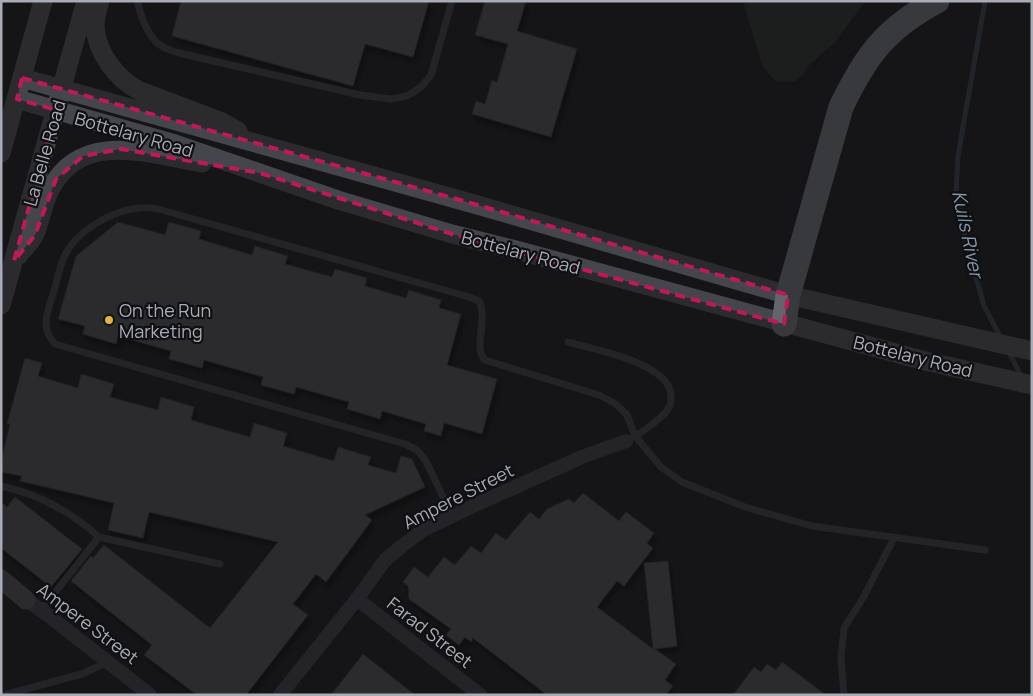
<svg xmlns="http://www.w3.org/2000/svg" width="1033" height="696" font-family="Manrope,sans-serif">
<style>
.green{fill:#222923}
.lines{fill:none;stroke-linecap:round;stroke-linejoin:round}
.stream{stroke:#30373f;stroke-width:5}
.building{fill:#44454a;stroke:#302f33;filter:url(#shadow)}
.lane{stroke:#37373c;stroke-width:7}
.street{stroke:#37373c;stroke-width:14}
.secondary{stroke:#45464b;stroke-width:19}
.highway{stroke:#63656c;stroke-width:25}
.marked{fill:none;stroke:#c2185b;stroke-width:4;stroke-dasharray:10 6;stroke-linejoin:round}
.poi-dot{fill:#e2b242;stroke:#101012;stroke-width:2}
.labels{text-anchor:middle;dominant-baseline:central;stroke-width:4.5;stroke-linejoin:round;paint-order:stroke}
.street-label{font-size:18px;fill:#a8acb6;stroke:#101012}
.poi-label{font-size:18px;fill:#a8acb6;stroke:#101012;text-anchor:start}
.water-label{font-size:19px;font-style:italic;fill:#8298ae;stroke:#101012}
</style>
<defs>
<filter id="shadow"><feDropShadow dx="3" dy="5.5" stdDeviation="2.5" flood-color="#0009"/></filter>
</defs>
<rect width="100%" height="100%" fill="#151517"/>
<path class="green" d="M743,1h124l-4,3 -28,38 -28,25 -4,8 -8,6 -11,1 -9,-1 -13,-16z"/>
<g class="lines">
<path class="stream" d="M985,1l-27,155 -2,37 10,48 18,65 17,32
M1008,350l14,28"/>
</g>
<path class="building" d="M181,1h248l-16,56 -48,-13 -12,42 -181,-50z
M485,1h41l-9,30 60,18 -26,88 -79,-23 4,-13 9,3 7,-24 5,2 11,-38 -33,-9z
M118,222l47,13 4,-13 32,9 -2,8 53,16 3,-9 33,10 -3,8 47,13 3,-8 32,9 -2,8 41,12 3,-8 32,10 -2,8 22,6 -14,51 50,14 -15,55 -38,-11 -3,13 -17,-5 2,-7 -44,-13 -2,8 -33,-10 2,-7 -53,-15 -2,7 -33,-9 2,-8 -59,-17 -2,8 -33,-9 2,-8 -53,-15 -2,8 -33,-10 2,-8 -27,-7 18,-63z
M25,358l17,5 -4,13 40,12 3,-14 33,10 -4,13 48,13 3,-13 33,10 -3,13 59,17 4,-14 33,10 -4,13 51,15 4,-14 33,10 -3,8 28,8 5,-17 11,3 13,28 -60,28 7,5 -46,62 -10,-8 -23,30 15,11 -62,80h-49l-53,-40 8,-10 -81,-64 20,-25 2,2 11,-13 106,83 68,-86 -129,-30 -6,26 -35,-8 6,-27 -94,-22 2,-5 -21,-4v-10l9,-38h-3z
M583,493l36,28 7,-9 28,21 -7,10 6,5 -29,38 -7,-5 -20,26 56,42 -9,-86 24,-2 9,85 -22,3 21,15 -11,16 8,6 -7,9h-119l-74,-57 -2,4 -6,-5 -6,8 -13,-10 5,-6 -42,-30 -1,-13 -5,-4 11,-15 14,10 16,-20 11,8 16,-19 10,7 15,-20 10,7 24,-28 9,7 8,-10 22,-10 5,4z
M15,497l67,52 -31,38 -50,-39v-46l6,5z
M363,654l52,41h-84z
M782,662l44,33h-93l21,-28 7,5 6,-8 9,6z"/>
<g class="lines">
<path class="lane" d="M137,1c4,15 10,35 23,44 5,4 12,6 19,8l181,42 31,4 16,-3 14,-9 10,-12 21,-74
M568,342c25,7 103,21 103,54 0,10 -2,13 -9,20 -9,8 -20,17 -31,22
M1,486c38,8 70,26 98,51
M452,516l-26,-55 -9,-11 -12,-6 -350,-100c-15,-16 -8,-31 -2,-50 4,-12 6,-25 11,-37 11,-25 48,-47 75,-49 6,-1 13,0 19,1l311,88 10,4c9,18 -6,48 6,59l114,35 17,9 11,11 8,21 26,31 21,15 63,25 67,19 173,24
M41,610l58,-73 121,27
M4,695l78,-21 26,-12
M844,695l-3,-37 3,-30 19,-30 31,-60"/>
<path class="street" d="M20,595l29,21 101,79
M357,599l123,96
M280,695l77,-96 28,-39 17,-14 21,-16 50,-24 109,-49 44,-16"/>
<path class="secondary" d="M100,1c-2,8 -5,16 -5,24 1,27 21,54 45,66l82,31 16,9
M22,78l452,126 314,91 244,56
M17,99l158,45 163,56 114,34 64,16 409,111 107,24
M1,153l42,-152
M19,255c5,-7 13,-14 16,-21 6,-15 8,-30 15,-44 31,-61 99,-36 152,-27
M1,305l85,-304
M1,579l25,21"/>
<path class="highway" d="M784,324l4,-29 53,-188c25,-52 45,-79 96,-106"/>
</g>
<path d="M0 0H1033V696H0ZM22,78l452,126 314,91 -4,29 -332,-90 -192,-61 -139,-24 -38,7 -27,23 -21,56 -21,26 42,-151 -39,-11z" fill="#151517" fill-opacity=".55" fill-rule="evenodd"/>
<path class="marked" d="M22,78l452,126 314,91 -4,29 -332,-90 -192,-61 -139,-24 -38,7 -27,23 -21,56 -21,26 42,-151 -39,-11z"/>
<circle class="poi-dot" cx="109" cy="320" r="5"/>
<g class="labels">
<g class="street-label">
<text transform="translate(134 134) rotate(16)">Bottelary Road</text>
<text transform="translate(44 153) rotate(-74)">La Belle Road</text>
<text transform="translate(521 252) rotate(15)">Bottelary Road</text>
<text transform="translate(913 356) rotate(14)">Bottelary Road</text>
<text transform="translate(458 496) rotate(-27)">Ampere Street</text>
<text transform="translate(88 623) rotate(37)">Ampere Street</text>
<text transform="translate(430 632) rotate(38)">Farad Street</text>
</g>
<g class="poi-label">
<text x="119" y="310">On the Run<tspan x="119" dy="21">Marketing</tspan></text>
</g>
<g class="water-label">
<text transform="translate(968 234) rotate(78)">Kuils River</text>
</g>
</g>
<rect width="1033" height="696" fill="none" stroke="#a8acb6" stroke-width="5"/>
</svg>
